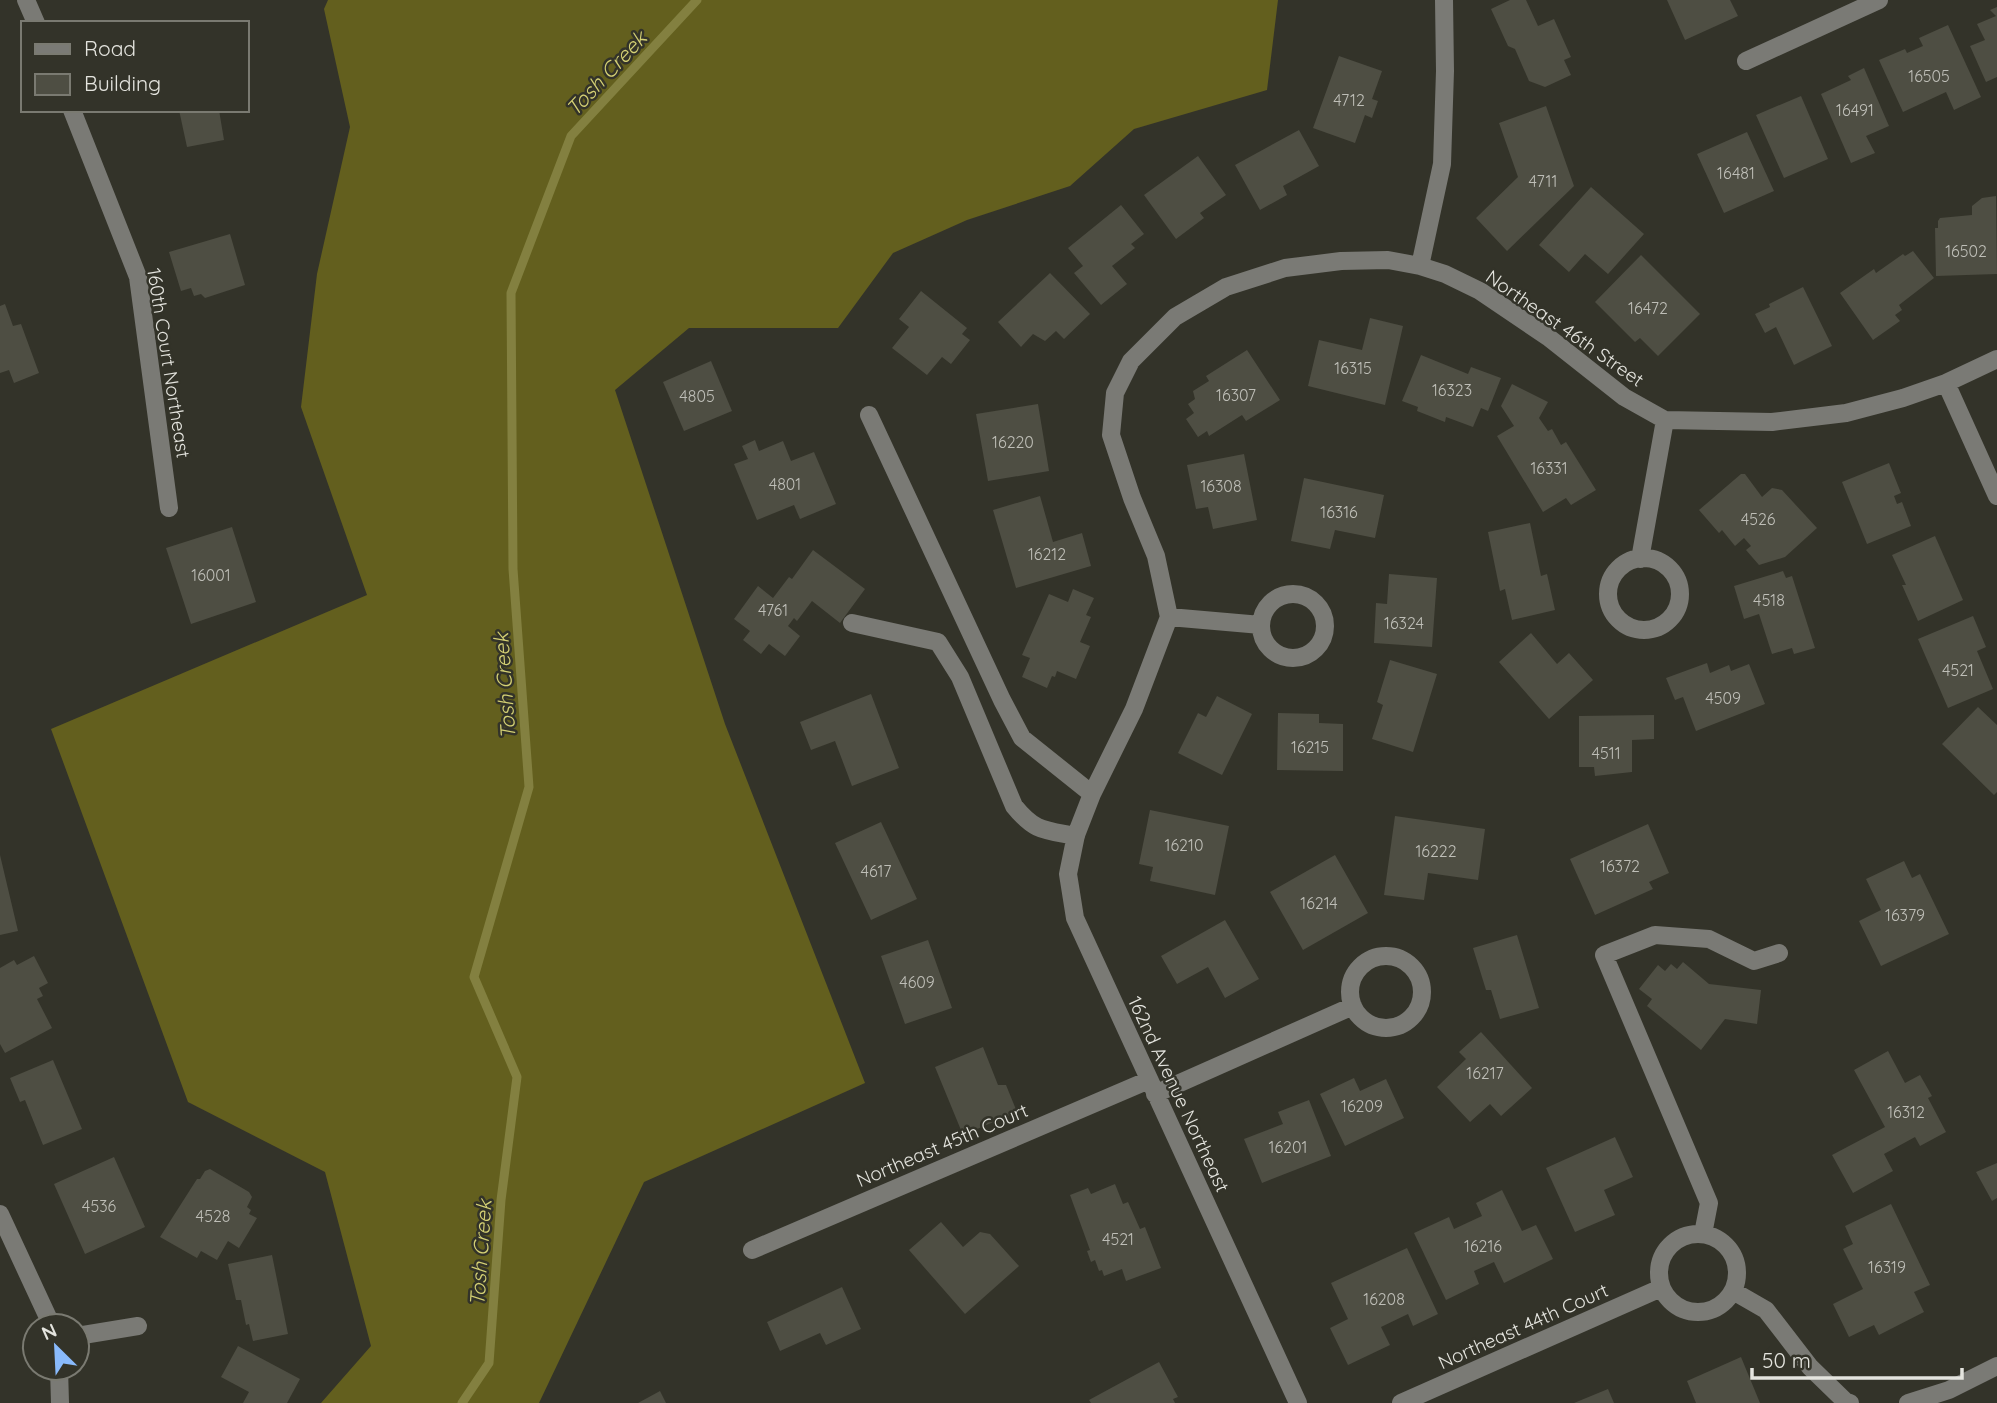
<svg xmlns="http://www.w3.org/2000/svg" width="1997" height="1403" font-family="Quicksand,sans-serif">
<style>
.forest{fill:#635f1e}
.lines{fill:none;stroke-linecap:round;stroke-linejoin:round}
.stream{stroke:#838040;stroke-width:9}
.building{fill:#4e4e43}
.minor{stroke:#7a7a75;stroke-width:18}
.labels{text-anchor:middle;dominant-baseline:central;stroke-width:5;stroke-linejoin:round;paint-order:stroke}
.number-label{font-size:16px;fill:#bebeb7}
.street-label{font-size:19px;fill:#e4e4de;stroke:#333329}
.water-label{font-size:21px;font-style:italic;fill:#d5d174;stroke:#333329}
</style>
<rect width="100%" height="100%" fill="#333329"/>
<path class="forest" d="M328,0h950l-11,90 -133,39 -64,57 -103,34 -74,33 -55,75h-149l-74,62 110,334 140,359 -221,99 -105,221h-218l50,-57 -46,-174 -137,-70 -137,-373 316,-134 -66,-188 16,-133 33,-147 -26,-118z"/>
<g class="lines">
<path class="stream" d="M462,1403l27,-40 12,-163 16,-123 -43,-100 55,-190 -16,-218 -2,-276 60,-157 126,-136"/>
</g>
<path class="building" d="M1510,0h16l12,26 16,-7 17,38 -7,3 7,15 -26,12 -16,-6 -14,-32 -7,-3 -17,-37z
M1667,0h63l8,16 -53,24z
M1997,7v70l-11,5 -16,-36 15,-6 -8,-16 19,-8 -6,-6z
M1948,25l33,72 -27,13 -8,-18 -43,20 -24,-52 26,-11 2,4 16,-7 -4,-8z
M1339,56l43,15 -10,28 6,2 -6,17 -7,-3 -10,28 -42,-15z
M1864,68l25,58 -23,10 9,17 -24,10 -30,-69 30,-14 -3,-4z
M1801,96l27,63 -44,19 -28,-63z
M1546,106l28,80 -67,65 -31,-33 42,-41 -19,-54z
M179,110h40l5,30 -37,7z
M1299,130l20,36 -36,20 4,9 -27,15 -25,-45z
M1747,132l27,59 -50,22 -27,-59z
M1198,156l28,39 -26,18 4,5 -28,21 -32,-44z
M1591,187l53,47 -36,40 -23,-20 -16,18 -30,-27z
M1996,196l1,78 -61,2 -1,-48h3v-7l2,-3 32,-3v-9l10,-8z
M1121,205l23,29 -13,10 4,4 -23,18 15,18 -26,21 -27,-32 9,-7 -15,-18z
M230,234l15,51 -40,13 -4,-4 -7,2 -3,-8 -10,3 -12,-39z
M1913,251l21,27 -35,27 3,5 -7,5 5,6 -27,19 -33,-47 34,-24 2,4 27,-19 2,2z
M1641,255l59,59 -42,42 -18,-18 -5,4 -40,-40z
M1050,273l40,41 -26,25 -8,-8 -11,10 -12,-7 -12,13 -23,-25z
M1803,287l29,59 -38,19 -18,-38 -11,6 -10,-19 15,-7 -1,-3z
M921,291l46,37 -5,6 8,6 -19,24 -9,-7 -15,18 -35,-27 17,-21 -10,-8z
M5,304l8,22 8,-2 18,49 -25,10 -5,-13 -9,3v-67z
M1370,318l33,8 -18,79 -77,-19 11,-46 43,10z
M1247,350l33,50 -34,21 -4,-6 -33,21 -2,-5 -9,6 -12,-18 8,-6 -6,-9 7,-5 -2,-8 16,-10 -3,-5z
M1421,355l47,19 3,-7 30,11 -13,33 -7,-3 -8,19 -27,-10 -1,5 -28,-11 1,-4 -16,-6z
M711,361l21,50 -48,20 -21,-49z
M1512,384l36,18 -9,16 9,13 4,-2 9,16 5,-3 30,48 -25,15 -5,-7 -23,14 -46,-76 17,-10 -13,-20z
M1038,404l11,67 -61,10 -12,-67z
M755,440l4,11 24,-10 8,20 23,-9 22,52 -36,15 -6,-14 -37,15 -23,-56 14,-5 -6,-13z
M1244,454l13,66 -44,9 -5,-22 -12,2 -9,-44z
M1889,463l12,30 -7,3 3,8 5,-2 9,24 -44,18 -25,-62z
M1741,474h4l17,23 10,-9 10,2 35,38 -32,29 -26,8 -13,-15 5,-4 -7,-8 -9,8 -13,-16 -3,3 -20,-23z
M1304,478l80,17 -9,43 -40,-8 -5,19 -39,-8z
M1040,496l13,46 29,-9 9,33 -75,22 -23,-78z
M1530,523l11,53 6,-2 8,36 -43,10 -7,-31 -5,2 -12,-59z
M232,527l24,75 -65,22 -25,-76z
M1935,536l28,64 -45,21 -16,-36h4l-14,-30z
M813,550l52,39 -25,34 -28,-22 -15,20 -3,-3 -6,8 12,10 -15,20 -16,-12 -8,10 -18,-14 7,-9 -16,-12 24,-33 15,12 16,-21 3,2z
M1783,571l3,7 6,-2 23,72 -21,6 -2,-6 -20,6 -13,-40 -15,5 -10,-33z
M1389,574l48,4 -5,69 -58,-4 2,-40 11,1z
M1073,589l21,9 -8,17 5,2 -11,25 10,4 -14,33 -19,-8 -2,6 -3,-1 -5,12 -25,-11 8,-19 -8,-3 27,-61 19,8z
M1973,616l13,31 -9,4 16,38 -45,19 -30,-69z
M1531,633l26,31 12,-11 24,27 -44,39 -50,-57z
M1390,660l47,14 -24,78 -41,-13 11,-34 -6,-3z
M1707,663l3,10 19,-8 2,6 18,-7 16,40 -69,27 -13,-34 -8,3 -9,-22z
M871,694l28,74 -47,18 -17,-45 -24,9 -11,-28z
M1217,696l35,18 -30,61 -44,-22 20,-40 8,4z
M1978,707l19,18v67l-3,3 -52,-51z
M1278,713l41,1v9l24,1v47l-66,-1z
M1654,715v24l-22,1v32l-37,4 -1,-9h-15v-51z
M1150,810l79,16 -14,69 -65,-14 3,-14 -14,-3z
M1395,816l90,13 -7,51 -50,-7 -4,27 -40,-5z
M881,822l36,77 -46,21 -36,-77z
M1648,824l21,49 -20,9 4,7 -58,26 -25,-56z
M0,855l18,76 -18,4z
M1335,855l33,58 -65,37 -33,-58z
M1904,861l8,17 8,-4 29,60 -68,32 -22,-45 22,-11 -15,-31z
M1225,920l34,59 -34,19 -17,-31 -31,17 -16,-28z
M1517,935l22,73 -39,11 -9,-29h-5l-13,-42z
M928,940l24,68 -47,16 -24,-68z
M34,956l14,27 -9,5 4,8 -6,3 15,29 -47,25 -5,-9v-76l14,-8 3,5z
M1683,962l26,22 52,6 -4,34 -32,-5 -24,31 -54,-44 5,-7 -13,-10 19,-24 7,6 6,-7 6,5z
M1481,1032l51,56 -31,28 -11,-12 -20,18 -33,-35 29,-28 -7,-7z
M983,1047l15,38h8l11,27 -54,23 -28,-68z
M1888,1051l17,32 15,-8 12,21 -4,2 18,34 -26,14 -5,-9 -31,17 9,17 -40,22 -21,-38 53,-28 -31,-57z
M53,1060l29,69 -39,16 -18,-45 -5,2 -10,-24z
M1354,1078l6,13 26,-12 18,39 -59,28 -25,-52z
M1309,1100l22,56 -69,27 -18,-44 39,-15 -5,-12z
M1615,1137l18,40 -29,13 11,25 -40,17 -29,-64z
M114,1157l31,70 -60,27 -31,-70z
M1997,1163v35l-5,3 -16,-29z
M210,1169l39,23 3,5 -5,10 4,3 -2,4 8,4 -18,30 -11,-7 -11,19 -16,-9 -4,7 -37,-21 37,-58h3l5,-8z
M1115,1184l8,20 5,-2 12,27 5,-2 16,41 -35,13 -4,-12 -18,7 -2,-6 -3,1 -4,-11 -4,2 -4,-11 3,-1 -20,-55 18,-7 3,6z
M1502,1190l20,41 14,-6 17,34 -49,24 -10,-21 -20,9 5,13 -33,16 -32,-67 35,-16 5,12 28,-13 -6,-13z
M1891,1204l39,81 -16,7 10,20 -45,23 -5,-10 -25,12 -16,-33 30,-15 -20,-40 10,-5 -8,-18z
M941,1222l22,25 17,-15 10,2 29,32 -54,48 -56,-64z
M1407,1248l31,66 -25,12 -5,-12 -27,13 9,18 -42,20 -18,-37 18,-9 -17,-36z
M272,1255l16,79 -35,7 -4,-17 -3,1 -5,-25h-5l-8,-36z
M842,1287l19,42 -35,16 -6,-12 -40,18 -13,-29z
M238,1346l62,33 -13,24h-44l6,-11 -28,-15z
M1741,1357l19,46h-64l-9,-22z
M1159,1362l19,35 -5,2 2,4h-84l-2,-3z
M1608,1389l6,14h-40z
M660,1391l6,12h-28z"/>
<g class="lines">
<path class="minor" d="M26,0l10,23
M1746,61l133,-61
M72,110l66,167 31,231
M1420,266l22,-102 3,-93 -1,-71
M1946,383l51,113
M869,415l133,285 20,38 70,56
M1608 594a36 36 0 1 1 72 0a36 36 0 1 1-72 0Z
M1640,559l25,-139
M1261 626a32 32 0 1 1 64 0a32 32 0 1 1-64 0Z
M1169,617l92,8
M852,623l86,19 22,35 54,129c21,26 30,24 62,30
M1350 992a36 36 0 1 1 72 0a36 36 0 1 1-72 0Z
M1155,1094l198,-88
M0,1214l52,112
M1659 1273a39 39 0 1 1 78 0a39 39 0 1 1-78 0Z
M1703,1234l6,-31 -105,-248 51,-20 54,4 45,22 25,-8
M752,1250l397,-170
M1733,1291l33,19 44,57 36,35 4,1
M77,1336l61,-10
M59,1368l1,35
M1298,1403l-223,-485 -7,-44 8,-39 16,-41 42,-85 35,-92 -13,-61 -24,-58 -21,-63 4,-42 16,-32 44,-44 51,-30 59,-19 56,-7 47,-1 32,6 25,8 35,17 68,46 76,60 41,23 107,2 74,-9 57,-15 43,-15 51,-24
M1401,1403l260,-115
M1908,1403l41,-13 48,-24"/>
</g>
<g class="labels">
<g class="number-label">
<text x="1929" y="76">16505</text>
<text x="1349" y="100">4712</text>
<text x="1855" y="110">16491</text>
<text x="1736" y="173">16481</text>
<text x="1543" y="181">4711</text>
<text x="1966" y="251">16502</text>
<text x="1648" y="308">16472</text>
<text x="1353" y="368">16315</text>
<text x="1452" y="390">16323</text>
<text x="1236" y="395">16307</text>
<text x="697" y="396">4805</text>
<text x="1013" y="442">16220</text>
<text x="1549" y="468">16331</text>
<text x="785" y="484">4801</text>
<text x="1221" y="486">16308</text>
<text x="1339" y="512">16316</text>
<text x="1758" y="519">4526</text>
<text x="1047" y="554">16212</text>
<text x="211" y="575">16001</text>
<text x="1769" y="600">4518</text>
<text x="773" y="610">4761</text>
<text x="1404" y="623">16324</text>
<text x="1958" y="670">4521</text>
<text x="1723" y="698">4509</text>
<text x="1310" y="747">16215</text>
<text x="1606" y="753">4511</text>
<text x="1184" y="845">16210</text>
<text x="1436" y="851">16222</text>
<text x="1620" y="866">16372</text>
<text x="876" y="871">4617</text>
<text x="1319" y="903">16214</text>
<text x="1905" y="915">16379</text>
<text x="917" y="982">4609</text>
<text x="1485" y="1073">16217</text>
<text x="1362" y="1106">16209</text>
<text x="1906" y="1112">16312</text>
<text x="1288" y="1147">16201</text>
<text x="99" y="1206">4536</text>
<text x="213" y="1216">4528</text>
<text x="1118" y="1239">4521</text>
<text x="1483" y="1246">16216</text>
<text x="1887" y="1267">16319</text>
<text x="1384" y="1299">16208</text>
</g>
<g class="street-label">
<text transform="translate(1565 328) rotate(35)">Northeast 46th Street</text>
<text transform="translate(169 363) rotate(81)">160th Court Northeast</text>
<text transform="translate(1179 1094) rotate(65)">162nd Avenue Northeast</text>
<text transform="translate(942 1145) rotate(-23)">Northeast 45th Court</text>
<text transform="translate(1523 1326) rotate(-24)">Northeast 44th Court</text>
</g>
<g class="water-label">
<text transform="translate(606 73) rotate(-47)">Tosh Creek</text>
<text transform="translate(504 686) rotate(-94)">Tosh Creek</text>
<text transform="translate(480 1253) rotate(-86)">Tosh Creek</text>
</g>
</g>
<rect x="21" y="21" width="228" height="91" fill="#333329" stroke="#7a7a71" stroke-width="2"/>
<rect x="35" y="44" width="35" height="10" fill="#7a7a75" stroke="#7a7a71" stroke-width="2"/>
<text x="84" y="56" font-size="21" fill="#e4e4de">Road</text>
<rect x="35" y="74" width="35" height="21" fill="#4e4e43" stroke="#7a7a71" stroke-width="2"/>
<text x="84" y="91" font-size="21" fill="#e4e4de">Building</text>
<g transform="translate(56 1347) rotate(336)"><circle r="33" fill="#333329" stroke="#7a7a71" stroke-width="2"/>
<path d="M0-5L12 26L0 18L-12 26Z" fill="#89bafc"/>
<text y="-10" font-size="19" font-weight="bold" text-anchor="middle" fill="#e4e4de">N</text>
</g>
<path d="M1752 1368v10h210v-10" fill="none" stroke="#e4e4de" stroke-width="3.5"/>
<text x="1762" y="1368" font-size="21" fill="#e4e4de" stroke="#333329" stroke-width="5" paint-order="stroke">50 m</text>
</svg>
